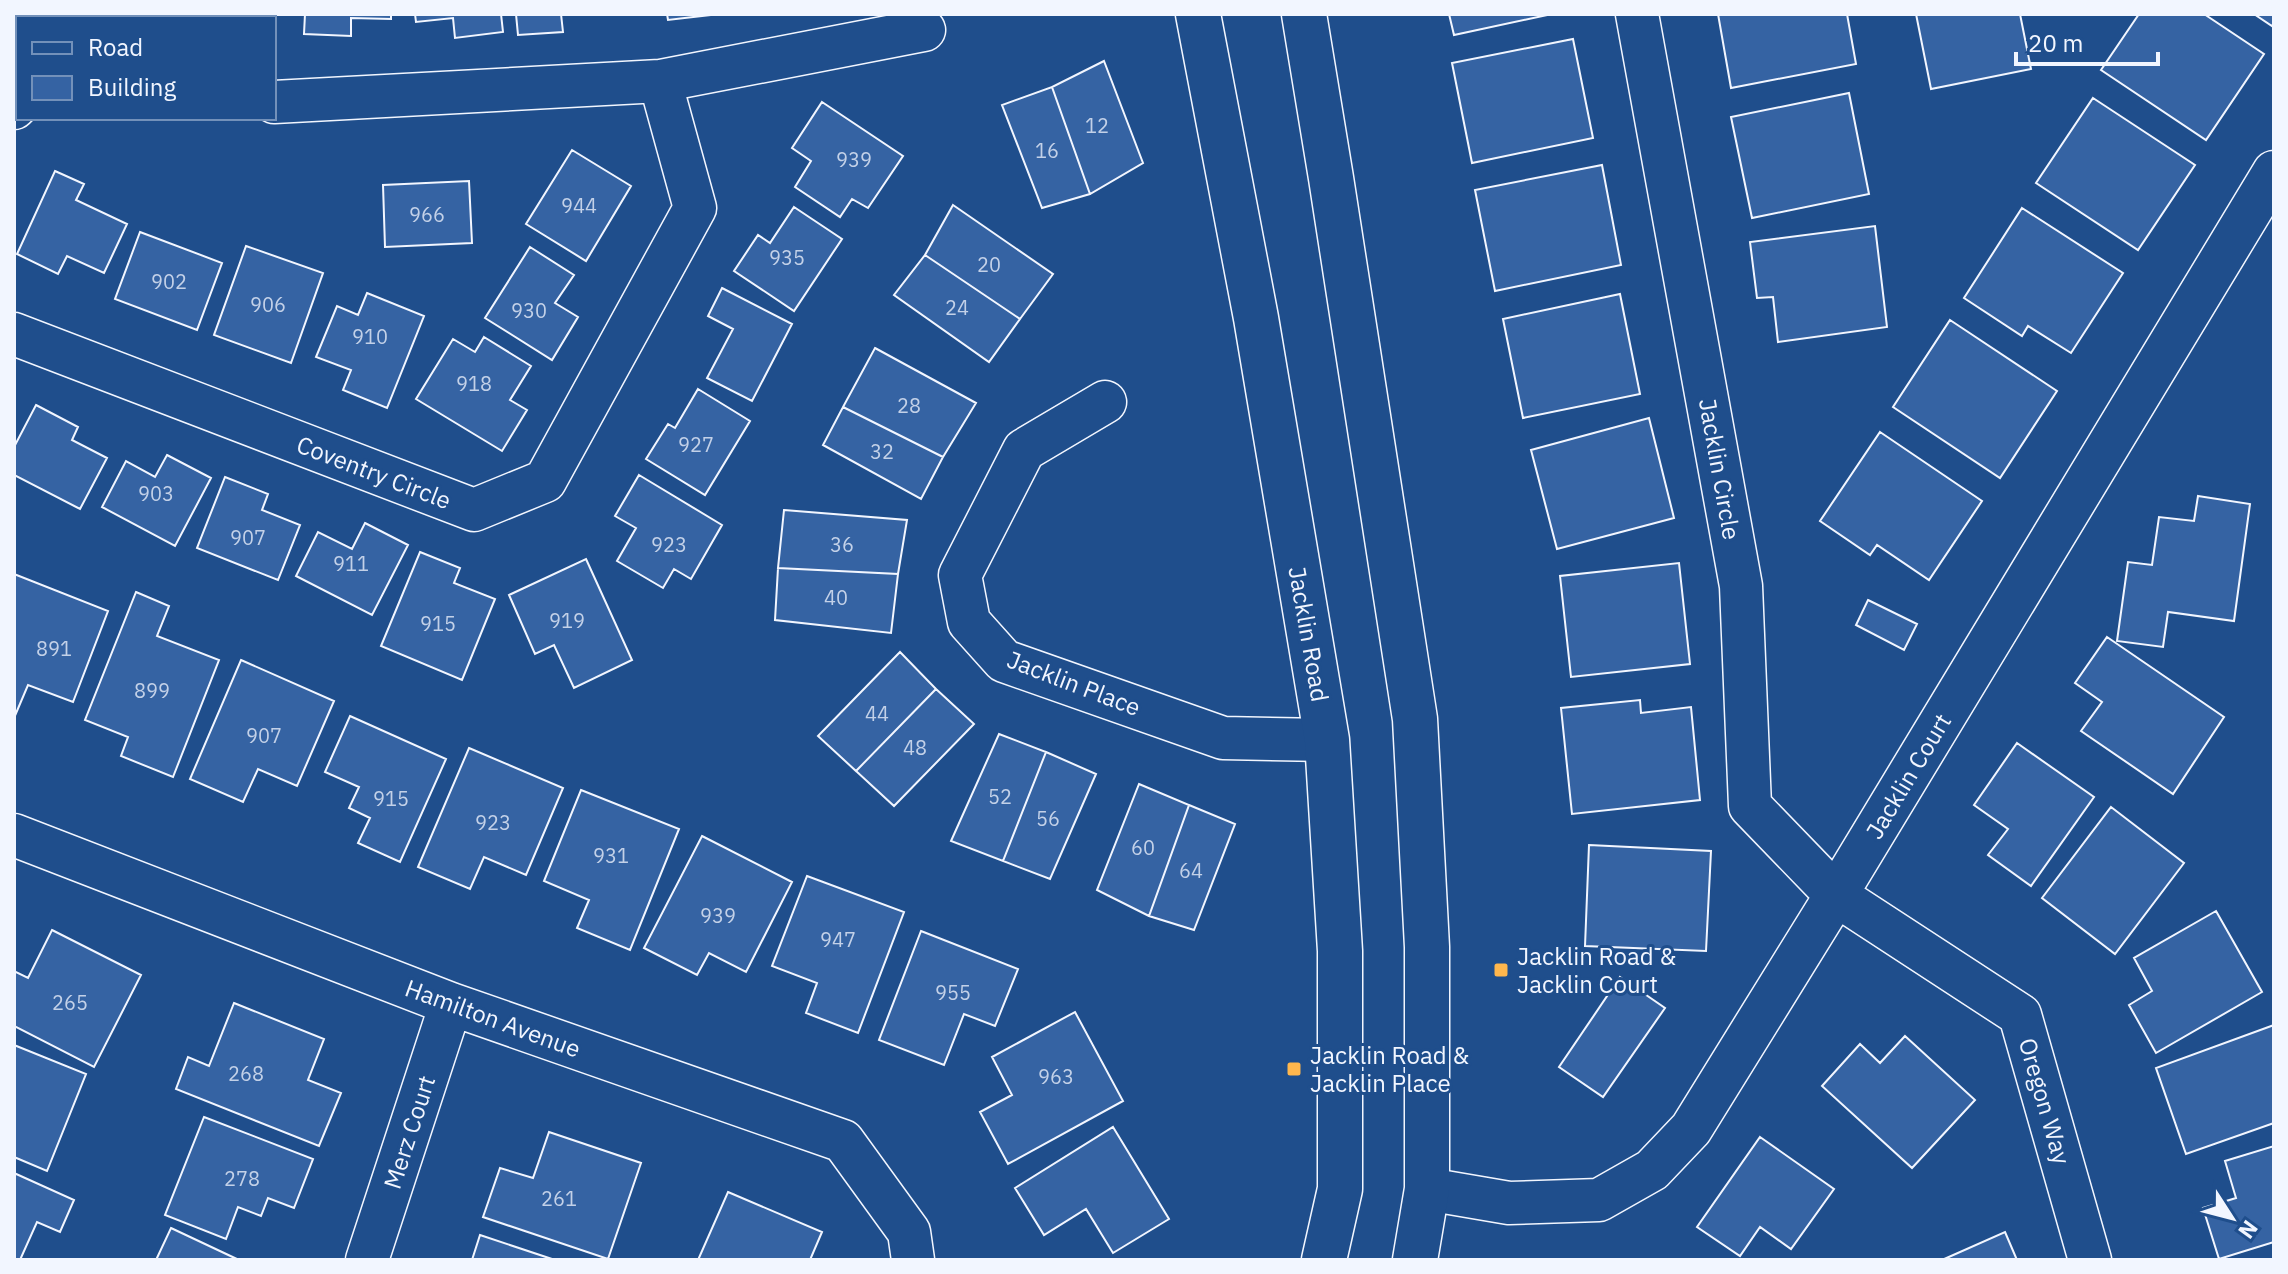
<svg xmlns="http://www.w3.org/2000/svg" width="2288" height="1274" font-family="'IBM Plex Sans',sans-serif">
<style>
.building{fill:#3563a3;stroke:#f2f6ff;stroke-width:2}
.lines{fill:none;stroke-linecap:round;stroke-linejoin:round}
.street-casing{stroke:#f2f6ff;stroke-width:45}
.secondary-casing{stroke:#f2f6ff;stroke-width:47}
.street{stroke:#1f4e8c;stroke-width:42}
.secondary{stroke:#1f4e8c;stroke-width:44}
.poi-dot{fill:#ffb74d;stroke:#1f4e8c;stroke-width:3}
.labels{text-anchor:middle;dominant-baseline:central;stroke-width:6;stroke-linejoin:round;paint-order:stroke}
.number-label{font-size:20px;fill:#c3d1e8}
.street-label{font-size:24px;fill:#f2f6ff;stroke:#1f4e8c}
.poi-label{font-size:24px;fill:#f2f6ff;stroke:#1f4e8c;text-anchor:start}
</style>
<rect width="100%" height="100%" fill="#1f4e8c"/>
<path class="building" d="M97,14h88v4h-88z
M305,14h86v5l-40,-1v18l-47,-2z
M415,14h86l2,18 -48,6 -2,-20 -37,4z
M516,14h45l2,18 -45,3z
M667,14h43v1l-42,5z
M1449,14h103l-98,21z
M1718,14h129l9,50 -125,24z
M1916,14h104l11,55 -100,20z
M2139,14h65l60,40 -58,86 -105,-70z
M2254,14h20v9l-2,3z
M1573,39l20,99 -121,25 -20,-100z
M1104,61l39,102 -53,31 -38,-107z
M1052,87l38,107 -48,14 -40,-103z
M1849,93l20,101 -117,24 -21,-101z
M2093,98l102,67 -57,85 -102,-67z
M822,102l81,54 -35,52 -16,-9 -12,18 -45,-30 16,-26 -19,-13z
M572,150l59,36 -45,75 -60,-37z
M1602,165l19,100 -126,26 -20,-101z
M55,171l29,13 -8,16 51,24 -23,49 -37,-17 -9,18 -41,-20z
M469,181l3,62 -87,4 -2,-62z
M953,205l100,69 -33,45 -95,-64z
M794,207l48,32 -48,72 -60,-40 24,-36 12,8z
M2022,208l101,65 -52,80 -43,-27 -6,10 -58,-38z
M1875,226l12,101 -109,15 -5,-45 -16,1 -7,-56z
M140,232l82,31 -25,67 -82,-31z
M246,246l77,27 -32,90 -77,-28z
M530,247l44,28 -19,28 23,14 -26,43 -67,-42z
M925,255l95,64 -31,43 -95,-67z
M722,288l70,36 -40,77 -45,-23 26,-49 -25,-13z
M367,293l57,23 -37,92 -44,-18 8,-20 -35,-13 21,-51 21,9z
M1620,294l20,100 -117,24 -20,-99z
M1950,320l107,71 -57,87 -107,-71z
M484,337l47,29 -21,34 17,10 -25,41 -86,-52 37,-60 22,13z
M875,348l101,55 -33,54 -100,-50z
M698,389l52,32 -45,74 -59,-36 22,-35 7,4z
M36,405l42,22 -6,13 35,18 -27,51 -66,-34v-28z
M843,407l100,50 -22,42 -98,-54z
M1649,418l25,100 -117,31 -26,-99z
M1880,432l102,69 -53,79 -52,-35 -7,10 -50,-34z
M167,455l44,23 -36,68 -73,-39 24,-46 29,16z
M639,475l83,50 -31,54 -17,-10 -11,19 -46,-27 19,-33 -21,-12z
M225,477l43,17 -6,16 38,15 -22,55 -81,-32z
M2198,496l52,8 -16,117 -66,-9 -5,35 -46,-6 11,-79 24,3 7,-48 35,4z
M784,510l123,10 -9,54 -120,-6z
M365,523l43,22 -36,70 -76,-39 22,-44 34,17z
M420,552l40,16 -6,15 41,16 -33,81 -81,-34z
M586,559l46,101 -58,28 -20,-43 -19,9 -26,-59z
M1679,563l11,101 -119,13 -11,-101z
M778,568l120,6 -7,59 -116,-13z
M14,574l94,37 -35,91 -45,-17 -14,33z
M136,592l33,14 -12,30 62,24 -46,117 -52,-21 7,-19 -43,-17z
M1868,600l49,24 -13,26 -48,-25z
M2107,637l117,80 -51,77 -92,-63 21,-29 -27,-19z
M900,652l36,37 -80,82 -38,-35z
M241,660l93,41 -37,85 -39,-17 -15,33 -53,-23z
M936,689l38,35 -80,82 -38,-35z
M1640,700l1,13 50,-6 9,93 -128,14 -11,-106z
M350,716l96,43 -46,103 -42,-19 12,-25 -21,-10 10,-21 -34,-15z
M999,734l47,18 -43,109 -52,-20z
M2017,743l77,54 -63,89 -43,-31 20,-26 -34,-24z
M469,748l94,40 -37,87 -42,-18 -14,32 -52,-22z
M1046,752l50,22 -46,105 -47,-18z
M1139,784l50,21 -40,111 -52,-26z
M581,790l98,39 -49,121 -53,-22 12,-28 -45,-19z
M1189,805l46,19 -41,106 -45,-14z
M2111,807l73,56 -69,91 -73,-56z
M702,836l90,46 -46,90 -37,-19 -12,22 -53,-27z
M1589,845l122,6 -5,100 -121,-5z
M807,876l97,36 -46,121 -52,-20 11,-30 -45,-17z
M2216,911l46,81 -106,61 -27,-48 23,-14 -18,-33z
M52,930l89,45 -47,92 -80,-41v-55l14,7z
M921,931l97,38 -23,57 -31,-12 -20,51 -65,-25z
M1620,977l45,31 -62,89 -44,-30z
M234,1003l90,36 -16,41 33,13 -22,53 -143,-57 12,-32 21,9z
M1075,1012l48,89 -115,63 -28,-52 32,-17 -20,-38z
M2274,1025v98l-88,31 -30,-86z
M1905,1036l70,64 -63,68 -90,-82 38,-42 20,19z
M14,1045l72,29 -39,97 -33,-14z
M204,1117l109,42 -19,49 -26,-10 -7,18 -23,-9 -12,32 -61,-24z
M1113,1127l56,92 -56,34 -27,-44 -42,26 -29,-47z
M549,1132l92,31 -33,96 -125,-42 17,-49 33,10z
M1760,1137l74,52 -43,60 -31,-22 -20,29 -43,-29z
M2274,1146v96l-55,17 -16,-51 33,-10 -11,-37z
M14,1173l60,27 -14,32 -23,-10 -17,38h-6z
M728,1192l94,40 -12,28h-112z
M171,1228l68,32h-83z
M2005,1232l12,28h-75z
M480,1235l75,25h-83z"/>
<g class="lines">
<defs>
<path id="street" d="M1637,14l104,572 9,220 86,89 184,120 70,245
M238,18v-4
M274,102l386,-21 264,-51
M14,108l4,-4
M14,334l460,176 71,-29 150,-273 -35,-127
M1105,402l-81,48 -64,125 9,47 35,39 219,77 104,2
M14,835l437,169 392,137 66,91 4,28
M1427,1189l82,14 90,-3 53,-30 39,-41 145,-234 438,-723
M367,1260l84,-256"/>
<path id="secondary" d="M1198,14l58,304 71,422 13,211v238l-16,71
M1304,14l27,164 84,541 12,228v242l-12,71"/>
</defs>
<use href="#street" class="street-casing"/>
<use href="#secondary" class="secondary-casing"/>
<use href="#street" class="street"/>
<use href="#secondary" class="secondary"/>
</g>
<g class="poi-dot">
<rect x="1493" y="962" width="16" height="16" rx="4"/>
<rect x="1286" y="1061" width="16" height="16" rx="4"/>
</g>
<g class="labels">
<g class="number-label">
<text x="1097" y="125">12</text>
<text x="1047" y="150">16</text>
<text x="854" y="159">939</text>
<text x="579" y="205">944</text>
<text x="427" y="214">966</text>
<text x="787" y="257">935</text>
<text x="989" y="264">20</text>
<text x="169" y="281">902</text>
<text x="268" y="304">906</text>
<text x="957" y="307">24</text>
<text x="529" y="310">930</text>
<text x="370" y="336">910</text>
<text x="474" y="383">918</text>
<text x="909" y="405">28</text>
<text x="696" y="444">927</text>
<text x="882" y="451">32</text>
<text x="156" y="493">903</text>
<text x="248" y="537">907</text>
<text x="669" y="544">923</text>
<text x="842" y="544">36</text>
<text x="351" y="563">911</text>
<text x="836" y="597">40</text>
<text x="567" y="620">919</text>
<text x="438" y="623">915</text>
<text x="54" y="648">891</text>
<text x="152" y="690">899</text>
<text x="877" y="713">44</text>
<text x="264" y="735">907</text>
<text x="915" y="747">48</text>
<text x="1000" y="796">52</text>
<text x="391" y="798">915</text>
<text x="1048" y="818">56</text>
<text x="493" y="822">923</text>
<text x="1143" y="847">60</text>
<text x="611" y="855">931</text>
<text x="1191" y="870">64</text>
<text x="718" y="915">939</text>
<text x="838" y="939">947</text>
<text x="953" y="992">955</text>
<text x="70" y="1002">265</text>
<text x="246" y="1073">268</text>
<text x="1056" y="1076">963</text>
<text x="242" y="1178">278</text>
<text x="559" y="1198">261</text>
</g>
<g class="street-label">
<text transform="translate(1720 469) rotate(80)">Jacklin Circle</text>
<text transform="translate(374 472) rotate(21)">Coventry Circle</text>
<text transform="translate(1309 634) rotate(80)">Jacklin Road</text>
<text transform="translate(1074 683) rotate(21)">Jacklin Place</text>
<text transform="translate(1908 776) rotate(-59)">Jacklin Court</text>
<text transform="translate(493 1018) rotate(20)">Hamilton Avenue</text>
<text transform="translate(2045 1101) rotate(74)">Oregon Way</text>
<text transform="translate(409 1132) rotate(-72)">Merz Court</text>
</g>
<g class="poi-label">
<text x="1517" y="956">Jacklin Road &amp;<tspan x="1517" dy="28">Jacklin Court</tspan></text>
<text x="1310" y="1055">Jacklin Road &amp;<tspan x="1310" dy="28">Jacklin Place</tspan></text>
</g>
</g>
<rect width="2288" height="1274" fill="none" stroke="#f2f6ff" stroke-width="32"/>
<rect x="16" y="16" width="260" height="104" fill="#1f4e8c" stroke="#7391ba" stroke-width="2"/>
<rect x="32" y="42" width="40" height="12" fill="#1f4e8c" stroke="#7391ba" stroke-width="2"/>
<text x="88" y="56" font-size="24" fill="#f2f6ff">Road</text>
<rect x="32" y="76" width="40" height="24" fill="#3563a3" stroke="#7391ba" stroke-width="2"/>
<text x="88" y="96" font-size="24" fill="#f2f6ff">Building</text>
<g transform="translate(2232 1218) rotate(126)" stroke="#1f4e8c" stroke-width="6" paint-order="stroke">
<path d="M0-6L14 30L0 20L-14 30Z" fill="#f2f6ff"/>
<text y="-12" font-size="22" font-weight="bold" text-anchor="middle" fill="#f2f6ff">N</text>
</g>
<path d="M2016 52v12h142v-12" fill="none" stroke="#f2f6ff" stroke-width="4"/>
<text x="2028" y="52" font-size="24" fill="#f2f6ff" stroke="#1f4e8c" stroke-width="6" paint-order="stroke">20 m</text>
</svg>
